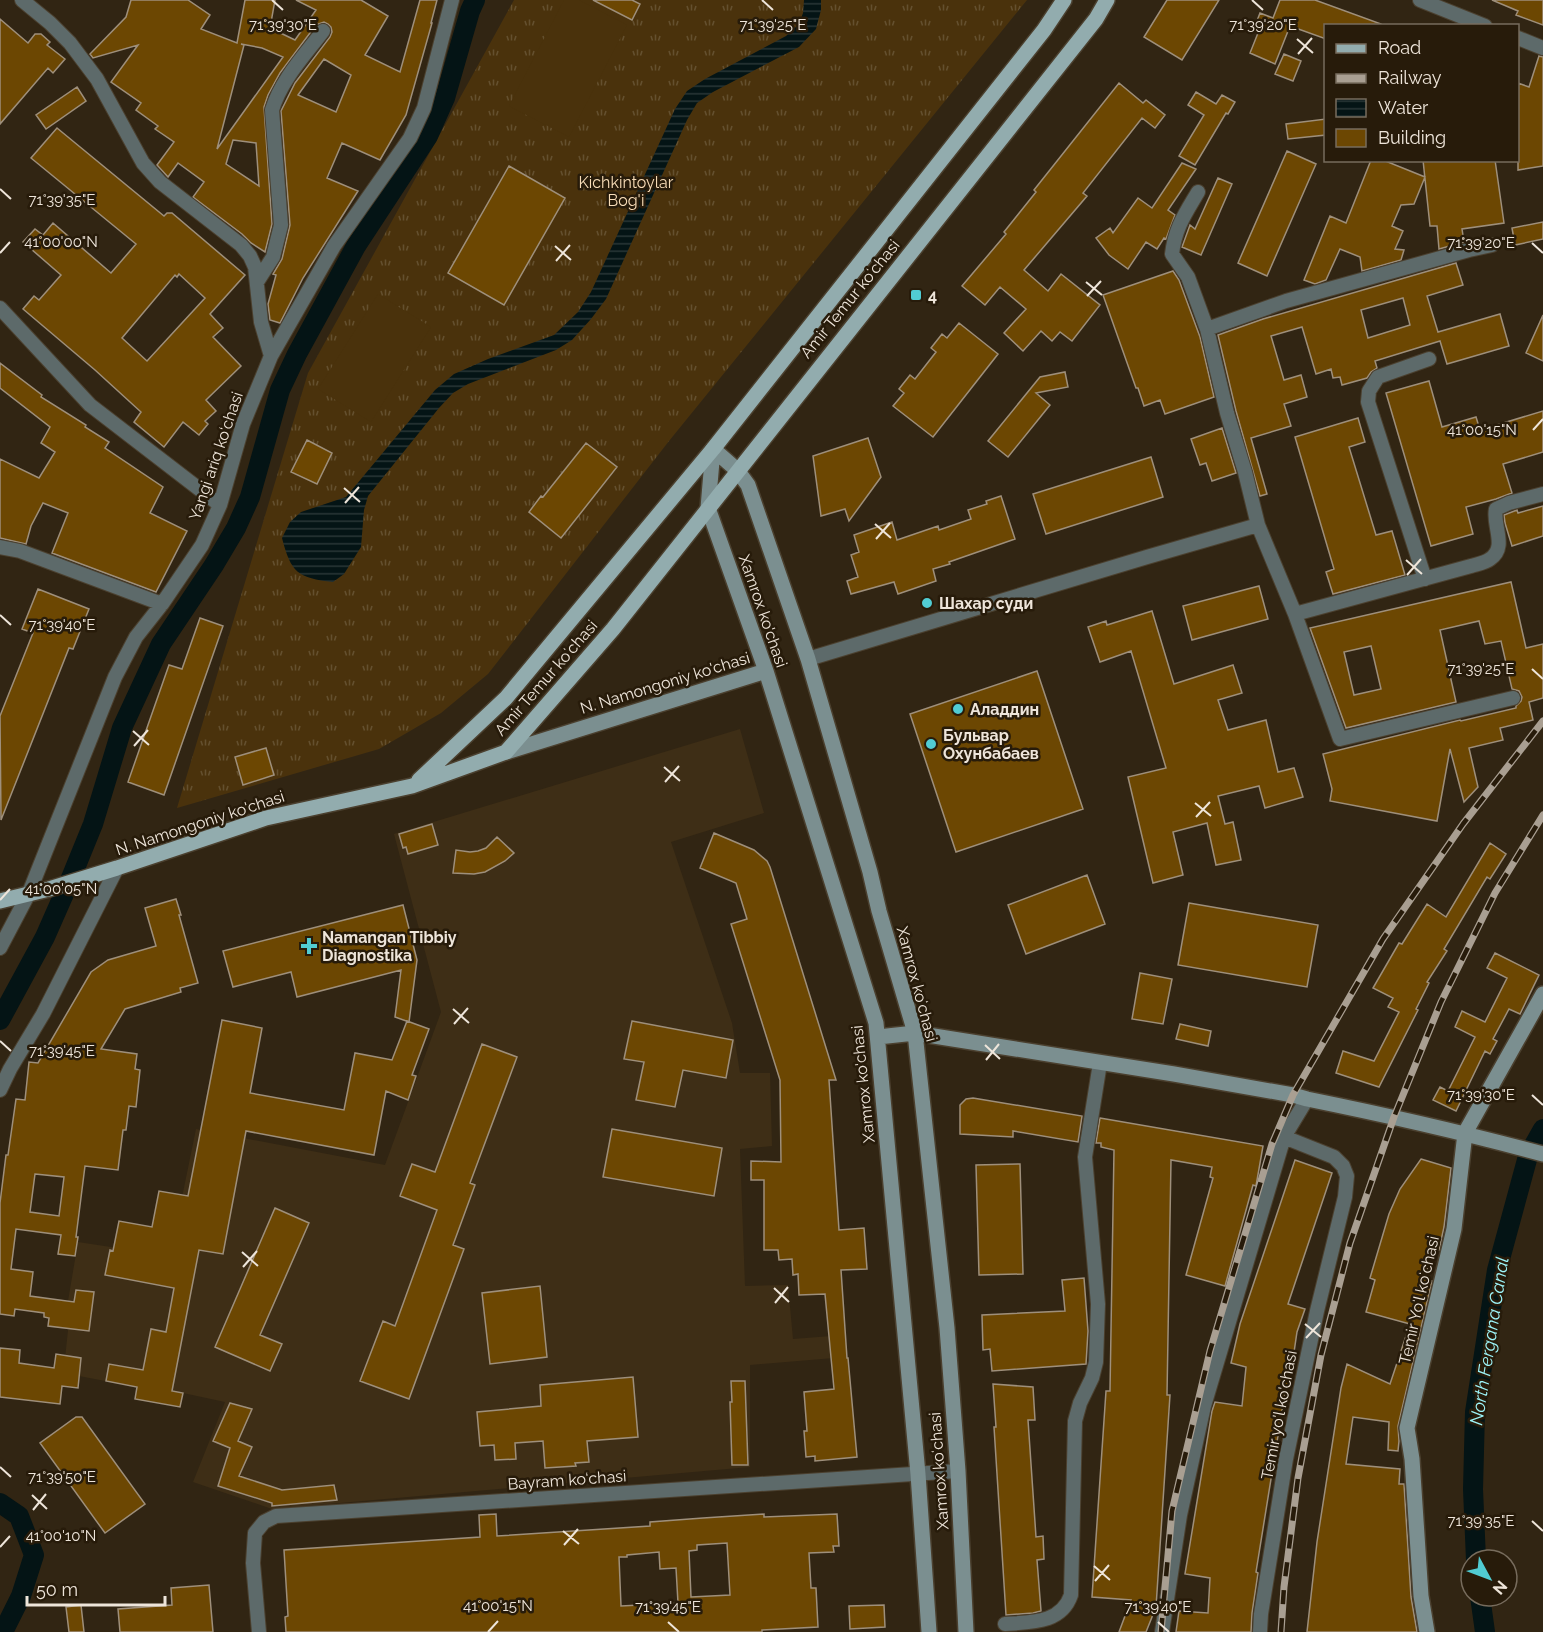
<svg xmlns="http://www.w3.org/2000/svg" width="1543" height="1632" font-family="Raleway,sans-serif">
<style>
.built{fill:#3e2e16}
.grass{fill:url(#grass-tufts)}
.garden{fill:#4a320c}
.water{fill:url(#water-rules)}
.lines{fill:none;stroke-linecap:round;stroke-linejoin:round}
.canal{stroke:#041415;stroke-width:20}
.building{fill:#6c4702;stroke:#9e8f7b;stroke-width:1.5;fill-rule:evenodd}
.street-casing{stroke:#4b402f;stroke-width:16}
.secondary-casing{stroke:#4b402f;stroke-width:18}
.primary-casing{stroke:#4b402f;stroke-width:18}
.street{stroke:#5d6a6a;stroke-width:14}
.secondary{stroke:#7b8f90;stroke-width:15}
.primary{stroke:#92acae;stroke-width:15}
.rail-casing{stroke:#a99f92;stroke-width:7}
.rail{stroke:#271b0a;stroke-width:4.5;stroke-dasharray:14;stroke-linecap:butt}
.ticks{fill:none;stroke:#eee5da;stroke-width:2}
.poi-dot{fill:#51ccd3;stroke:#271b0a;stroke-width:2}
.labels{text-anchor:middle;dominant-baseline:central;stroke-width:5;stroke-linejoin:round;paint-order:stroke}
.park-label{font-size:16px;fill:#f8ddb8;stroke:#271b0a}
.poi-label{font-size:16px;font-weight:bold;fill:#eee5da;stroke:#271b0a;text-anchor:start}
.street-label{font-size:16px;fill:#eee5da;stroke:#271b0a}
.water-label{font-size:18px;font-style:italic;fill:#9ef6fb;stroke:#271b0a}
.ticks-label{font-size:15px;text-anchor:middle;fill:#eee5da;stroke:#271b0a;stroke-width:5;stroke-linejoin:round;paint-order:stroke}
</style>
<defs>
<pattern id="grass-tufts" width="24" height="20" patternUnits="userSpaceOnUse" patternTransform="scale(1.5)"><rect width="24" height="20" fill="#4a320c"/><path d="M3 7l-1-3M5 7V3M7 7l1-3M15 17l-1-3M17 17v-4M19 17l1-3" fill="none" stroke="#64502f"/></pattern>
<pattern id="water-rules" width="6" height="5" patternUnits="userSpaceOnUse" patternTransform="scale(1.5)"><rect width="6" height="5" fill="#041415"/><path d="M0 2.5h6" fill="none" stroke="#293636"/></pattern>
</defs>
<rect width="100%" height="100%" fill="#312513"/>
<path class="built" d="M740,729l24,84 -93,29 61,181 8,50h30l2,73 -32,3 5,137 43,-1 5,54 51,-4 2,22 -96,8v102l-478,42 -79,-27 32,-80 -42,-9 -46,-6 -58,-11 -15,-8 7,-66 -3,-1 10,-59 92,14 26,-127 189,36 56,-153 -47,-178z"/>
<path class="grass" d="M514,0h513l-358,441 -181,233 -47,39 -62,36 -202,59 131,-435z"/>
<path class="garden" d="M564,0h15l48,25 -58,112 -60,-31z
M378,294l53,33 -60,95 -53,-33z"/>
<path class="water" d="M804,0h17v10l-5,19 -17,18 -86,45 -16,11 -10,17 -81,179 -15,20 -19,21 -16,10 -88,34 -15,9 -14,15 -71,88 -4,14 -3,37 -17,27 -11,8c-35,-4 -42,-9 -51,-44l8,-16 11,-10 45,-15 89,-107 19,-16 34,-15 66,-24 24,-23 13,-20 84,-183 12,-18 18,-12 81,-43 13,-12 4,-11z"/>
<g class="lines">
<path class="canal" d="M0,1020l45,-83 26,-59 22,-54 29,-96 39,-84 53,-79 22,-37 14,-31 30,-107 17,-36 59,-108 72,-110 17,-38 25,-87 5,-11
M0,1503l19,13 15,39 -13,41 -18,36
M1476,1560l-3,-71 2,-77 22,-142 31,-114 15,-27
M1480,1596l5,36"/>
</g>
<path class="building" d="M131,0h57l22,15 -9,14 36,14 8,-43h30l-5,28 25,12 21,-30 -20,-10h65l27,16 -23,39 35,17 20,-72h17l-6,23h1l-26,92 -26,45 -38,-17 -15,35 31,13 -55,87 -23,45 -10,-3 -2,-16 8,-29 -3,-1 9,-15 8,-34 -9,-114 14,-28 35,-46 2,-5 -1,-5 -3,-3 -4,-2 -8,3 -36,48 -12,22 -4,12 8,117 -7,28 -14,-9 -9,-9 -49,-37 11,-15 -26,-19 -10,14 -11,-12 17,-23 -19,-13 3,-3 -22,-16 5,-7 -30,-21 27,-37 -45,13 -3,-4 36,-37zM241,44l21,4 21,9 -66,92 27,-104zM324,59l27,16 -15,37 -38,-17zM233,140l23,3 3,43 -33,-22z
M593,0h39l8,4 -8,16z
M1167,0h52l-37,60 -38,-23z
M1280,0h35l66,24v2h-55v13l-36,-13 -15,38 -25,-11 10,-25 -5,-2 5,-13 13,5z
M1492,0h51v25l-27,-10 2,-4z
M0,19l28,24 7,-9h6l9,8 -3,3 18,14 -12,14 -5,-5 -48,56z
M1284,54l17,7 -8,20 -18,-7z
M1539,56l4,1v109l-25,4v-87l11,4z
M1119,83l24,20 3,-3 19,15 -10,13 -13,-10 -59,75 4,3 -63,74 24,21 13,-17 39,31 -28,36 -12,-9 -8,9 -11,-10 -18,20 -19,-18 22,-24 -26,-22 -15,18 -23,-19 44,-52 -2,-2 32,-40 -2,-2z
M77,87l9,14 -40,28 -10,-14z
M1196,92l20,12 6,-9 13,7 -7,12 -2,-1 -31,52 -16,-9 25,-41 -16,-10z
M1326,119v16l-38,4 -2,-15z
M57,128l107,88 3,-3h5l73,62 -35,39 13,14 -10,9 28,29 -35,34 10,11 -11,10 3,3 -9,11 -16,-13 -19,25 -30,-25 7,-10 -46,-42 -72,-61 11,-13 5,4 22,-25 -38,-33 12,-13 8,6 10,-12 58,50 25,-29 -105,-86zM179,274l26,24 -58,63 -25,-23 53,-63 2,2z
M1287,151l29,13 -49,112 -29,-13z
M1371,160h12l42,17 -11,27 -13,1 -9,21 11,5 -8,18 9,1 -3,10 -39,11 -2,-14 -20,-8 -14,31 -11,4 -11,-4 26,-64 16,7z
M1423,160h72l9,63 -42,6 2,13 -25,7 -2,-23h-7z
M1182,163l14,6 -28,41 7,5 -9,24 -2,-1 -7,11 -11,-7 -18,27 -19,-14 -13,-17 14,-10 3,5 25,-35 14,10z
M509,166l56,32 -61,107 -56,-32z
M1218,178l14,6 -31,71 -19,-8 8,-22 5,4z
M1543,222v17l-28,6 -3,-17z
M1456,263l7,22 -36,11 11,36 62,-18 9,32 -62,18 -7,-23 -65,20 2,7 -6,4 -4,6 -25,7 -2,-8 -7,1 -2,-9 -15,5 -14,-47 -31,9 13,44 17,-5 6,22 -23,7 7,22 -40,12 16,56 -7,2 -24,-85 -18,-76 45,-16zM1403,298l7,27 -42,13 -7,-28z
M1173,271l6,9 21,57 14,60 -49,17 -5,-14 -16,6 -6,-18h-2l-33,-93z
M1543,315v46l-17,-8z
M959,323l39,31 -65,83 -40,-31 11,-13 -5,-4 11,-14 5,4 21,-27 -5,-4 11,-14 5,4z
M0,363l42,32 -1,2 45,28 -1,2 24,15 -4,6 58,39 -13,26 37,18 -31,61 -104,-39 16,-40 -25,-10 -12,23 -5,18 -26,-6v-79l39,19 16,-26 -14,-9 9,-16 -50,-39z
M1065,372l3,15 -32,6 14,12 -42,52 -20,-16 52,-64z
M1429,381l13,46 34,-10 4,13 63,-19v41l-40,12 9,29 -16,6 -30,8 7,27 -42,12 -45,-153z
M1358,418l7,24 -16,5 27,88 16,-4 13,44 -72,19 -7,-22 8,-3 -39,-132z
M1222,428l14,45 -24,8 -6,-18 -6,2 -9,-26z
M868,438l13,39 -32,44 -4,-12 -24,7 -8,-60z
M307,440l25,13 -15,31 -26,-12z
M586,443l31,24 -56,71 -32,-26 12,-16 2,1z
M1151,457l12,40 -117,37 -13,-40z
M1001,496l14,43 -66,23 1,2 -17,5 3,12 -38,13 -4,-12 -43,12 -4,-13 11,-4 -7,-22 8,-3 -5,-17 38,-13 5,18 41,-14 1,4 32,-11 -3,-9 19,-6 -1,-3z
M1543,506v30l-31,10 -7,-23 -1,-8 13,-5 1,3z
M1511,582l15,66 17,-4v54l-14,4 4,18 -33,8 3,12 -34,8 9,39 -14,15 -14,-53 -13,72 -107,-20 2,-12 -9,-35 137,-34 1,1 55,-13v-2l5,-5 1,-4 -3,-6 -7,-2 -11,-48 -16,3 -6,-23 -39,9 16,72 -110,26 -36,-100zM1371,646l10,43 -27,6 -10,-43z
M1259,586l9,33 -76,21 -9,-34z
M38,589l51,20 -16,40 -4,-1 -68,172 -1,-104 33,-83 -11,-4z
M1152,611l22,73 59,-19 9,28 -24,7 10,30 38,-10 12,52 16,-4 9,29 -38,11 -6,-22 -41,10 7,28 8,-2 8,38 -25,5 -9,-42 -34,9 10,43 -30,8 -25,-106 38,-9 -35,-117 -31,11 -12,-35 18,-6 1,4z
M200,618l23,8 -59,169 -36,-13 41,-117 13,4z
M1037,671l46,138 -127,43 -46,-138z
M266,748l8,27 -31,10 -8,-28z
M432,824l6,21 -30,9 -2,-7 -3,1 -4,-14z
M714,833l40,17 13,11 3,6 66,213h-7l10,150 25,-2 3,41 -26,1 6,88h1l9,99 -42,4v-5l-9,1 -2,-26h3l-3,-39 30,-3 -9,-95 -26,1 -1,-21 -5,1 -1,-16 -13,1 -1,-10h-14v-70h-13v-19l30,1 -1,-82 -49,-156 16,-5 -11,-36 -36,-15z
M497,837l17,16 -9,8 -20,11 -11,2 -21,-1 3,-23 14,2 8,-1 8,-3z
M1490,843l16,11 -16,25 -3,-2 -43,72 3,2 -20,31 2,1 -13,26 2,1 -39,77 -43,-14 7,-22 31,10 25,-49 -11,-5 5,-9 -20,-10 26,-45 3,1 25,-40 19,13z
M1087,875l18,49 -79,30 -18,-49z
M176,899l5,16h-2l19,68 -18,5 1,4 -56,17 -24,40 36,5 -2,15 5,1 -4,37 -7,-1 -3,24h-3l-5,40 -33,-4 -9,71h2l-3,19 -17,-2 3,-19 -45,-6 -5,40 22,3 -3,24 44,6 2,-12 18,2 -5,39 -41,-5 1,-8 -5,-1v-4l-29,-4 -1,7 -14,-2v-111l6,-48h2l8,-56 9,1 4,-38 9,1 53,-91 17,-12 48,-14 -11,-38zM35,1174l29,3 -5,39 -29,-4z
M1189,903l129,22 -11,62 -129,-22z
M403,905l14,55 -8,62 -14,-5 6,-47 -104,27 -6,-25 -58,15 -10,-36z
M1495,953l44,22 -19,39 -11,-5 -16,30 4,2 -7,13 -5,-3 -29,60 -23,-11 7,-13 8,4 27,-54 -20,-10 7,-16 23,11 22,-44 -20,-10z
M1140,973l32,6 -9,45 -31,-5z
M222,1020l40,8 -12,65 94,17 11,-57 37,7 15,-39 22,8 -17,46 4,1 -8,24 -22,-9 -12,64 -128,-24 -23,123 -24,-4 -27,141 11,2 -3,14 -45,-8 2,-12 -31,-6 3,-17 34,6 8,-41 15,3 8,-44 -69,-13 5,-25 3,1 6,-30 33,6 7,-36 29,5z
M632,1021l101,19 -7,38 -43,-8 -8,37 -39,-7 8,-38 -20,-3z
M1180,1024l31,7 -3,15 -32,-7z
M482,1044l35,13 -47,126 5,2 -22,60 11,4 -55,150 -49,-18 23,-60 12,5 42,-116 -37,-14 12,-32 23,8z
M973,1098l109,18 -4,26 -65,-11v6l-53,-3v-29l6,-6z
M1100,1118l163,28 -7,40 -3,-1 -28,101 -39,-11 27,-97 -3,-1 2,-10 -41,-7 -4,235h3l-14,212 -10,25h-27l12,-32 -39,-3 14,-206h4l4,-241 -13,-3v-4h-5z
M612,1129l110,19 -8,48 -111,-19z
M1421,1159l30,9 -7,59 -5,23 -6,-1 -9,30 8,2 -34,145 1,15 -1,10 -10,-1 1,-28 -36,-5 -7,47 54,5 -1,15h5l7,113 6,35h-110l10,-90 24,-154 6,-24 43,20 20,-60 -44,-12 9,-32 -5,-2 19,-64 11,-25z
M1295,1160l37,13 -44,131 17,5 -8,23 -8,54h-3l-30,186 2,1 -6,40 -1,19h-75l3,-21 29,2 2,-35 -25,-4 27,-163 3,-9 27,4 4,-39 -15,-4 9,-39z
M1020,1164l3,110 -44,1 -3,-110z
M275,1208l34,15 -49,112 22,9 -12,27 -55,-24z
M1084,1278l4,53 -2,33 -94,7 -2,-22 -7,1 -1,-35 83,-4 -3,-31z
M540,1286l7,71 -57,7 -8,-71z
M0,1348l20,2 -1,13 35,5 2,-14 25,4 -3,30 -16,-2 -2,18 -60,-7z
M633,1377l5,60 -51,4 2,21 -14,1 1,3 -31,2 -2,-27 -28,2 1,16 -21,1 -1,-15 -14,1 -3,-34 64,-6 -1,-21z
M731,1381h14l3,84h-16l-2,-63h2z
M993,1384l40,3 2,33h-7l8,117 7,-1 1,23 -7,1 4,51 -8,2 -27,2 -12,-188h2z
M230,1403l22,6 -14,32 14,6 -13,29 43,14 52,-5 3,15 -65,6v-3l-54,-17 12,-38 -17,-7z
M76,1417h6l63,87 -40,29 -65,-90z
M496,1514l1,22 153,-10v-4l53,-4 61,-4v3l73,-3 2,32h-6l1,6 -25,1 2,35h5l2,39 -56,3v2h-476l-1,-15 3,-1 -4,-66 196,-13 -1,-22zM727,1543l3,52 -39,2 -2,-46 8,-1v-5zM659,1552l1,17 16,-1 2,35 -57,3 -2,-49h8v-2z
M209,1585l4,47h-93l-2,-23 54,-4 -1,-17z
M81,1605l3,27h-15l-3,-25z
M884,1605l1,22 -35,2 -1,-23z"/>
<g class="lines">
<defs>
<path id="street" d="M22,0l28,23 20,20 27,36 46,84 17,19 81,63 9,11 5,11 6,55 10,34
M1420,0l65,26
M1518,38l25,10
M1198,192c-13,22 -23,36 -26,62l16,23 19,52
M257,282l16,-25 8,-32 -9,-115c9,-30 32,-54 51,-79
M0,308l90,97 130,100
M1258,525l-13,-53 -18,-59 -20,-84 79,-28 183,-51 23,-5
M0,547l20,4 142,53
M1425,579l-57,-177 1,-11 9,-14 51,-18
M1295,614l176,-48c6,-2 14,-3 19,-7 18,-12 2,-34 6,-50l13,-6 34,-9
M808,659l339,-102 111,-32 37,89 45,125 173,-41
M0,948l29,-55 86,-216 21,-40 26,-33 40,-59 18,-40 23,-81 28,-68 63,-110 76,-108 14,-30 28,-108
M0,1090l10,-21 33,-55 74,-146
M1005,1624c25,-2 56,0 66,-29l4,-174 5,-18 12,-25 4,-16 2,-58 -13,-147 15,-94
M259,1632l-6,-69 2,-30 9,-11 12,-6 682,-45
M1162,1632l18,-117 24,-109 80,-269 23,-38
M1260,1632l1,-18 25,-155 31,-148 28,-114 2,-21 -4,-10 -9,-9 -50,-20"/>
<path id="secondary" d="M713,449l24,21 11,15 60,174 62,213 9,39 36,122 32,295 11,143 8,161
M713,449l-5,59 58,163 110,352 42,451 11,158
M506,752l260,-81
M878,1037l37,-4 259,41 119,21 14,4c79,16 158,34 236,55
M1427,1632l-6,-36 -9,-137 -5,-31 47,-199 11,-96 78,-139"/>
<path id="primary" d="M419,780l87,-82 207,-249 331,-419 20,-30
M0,901l49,-12 68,-21 149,-50 146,-32 94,-34 107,-123 483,-610 11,-19"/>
</defs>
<use href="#street" class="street-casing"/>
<use href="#secondary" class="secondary-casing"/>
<use href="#primary" class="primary-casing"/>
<use href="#street" class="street"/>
<use href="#secondary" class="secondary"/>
<use href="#primary" class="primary"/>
<defs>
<path id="rail" d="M1161,1632l11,-121 38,-160 62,-207 21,-49 90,-156 80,-115 80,-103
M1281,1632l3,-45 14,-109 23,-123 29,-112 44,-126 47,-115 54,-109 48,-78"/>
</defs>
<use href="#rail" class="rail-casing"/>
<use href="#rail" class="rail"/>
</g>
<path class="ticks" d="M272,0l11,10M762,0l11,10M1252,0l11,10M1297,39l16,14M1298,54l14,-16M0,189l11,10M1532,243l11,10M555,246l16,14M0,253l10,-11M556,261l14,-16M1086,282l16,13M1087,296l14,-15M1533,430l10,-11M344,488l16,14M345,503l14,-16M875,524l16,14M876,539l14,-16M1406,560l16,14M1407,575l14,-16M0,615l11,10M1532,669l11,10M133,731l16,14M134,746l14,-16M664,767l16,14M665,782l14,-16M1195,803l16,13M1196,817l14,-15M0,900l10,-11M453,1009l16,14M454,1024l14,-16M0,1041l11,10M985,1045l15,14M986,1060l13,-16M1532,1095l11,10M242,1252l16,14M243,1267l14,-16M774,1288l15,14M775,1303l13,-16M1305,1324l16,13M1306,1338l14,-15M0,1467l11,10M32,1495l15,14M33,1510l13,-16M1532,1521l11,10M563,1531l16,13M564,1545l14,-16M0,1547l10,-11M1094,1566l16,14M1095,1581l14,-16M668,1622l11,10M1158,1622l11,10M488,1632l10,-11"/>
<g class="poi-dot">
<rect x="910" y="289" width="12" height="12" rx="3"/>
<circle cx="927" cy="603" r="6"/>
<circle cx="958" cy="709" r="6"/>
<circle cx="931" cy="744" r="6"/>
<path d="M306 937h6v6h6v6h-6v6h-6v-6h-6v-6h6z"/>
</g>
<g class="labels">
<g class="park-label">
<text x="626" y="182">Kichkintoylar<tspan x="626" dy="18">Bog'i</tspan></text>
</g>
<g class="poi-label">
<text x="928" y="295">4</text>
<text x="939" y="603">Шахар суди</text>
<text x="970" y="709">Аладдин</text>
<text x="943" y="735">Бульвар<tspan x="943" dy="18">Охунбабаев</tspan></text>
<text x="322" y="937">Namangan Tibbiy<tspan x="322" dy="18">Diagnostika</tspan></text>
</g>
<g class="street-label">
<text transform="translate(850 299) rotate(-51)">Amir Temur koʻchasi</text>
<text transform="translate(216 456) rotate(-71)">Yangi ariq ko‘chasi</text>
<text transform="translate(763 611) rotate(71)">Xamrox ko'chasi</text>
<text transform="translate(546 678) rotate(-49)">Amir Temur koʻchasi</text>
<text transform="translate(665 683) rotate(-17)">N. Namongoniy ko'chasi</text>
<text transform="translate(200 823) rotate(-18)">N. Namongoniy ko'chasi</text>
<text transform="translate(917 984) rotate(75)">Xamrox koʻchasi</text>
<text transform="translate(863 1084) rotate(-96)">Xamrox ko'chasi</text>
<text transform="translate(1419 1300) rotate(-77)">Temir Yoʻl koʻchasi</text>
<text transform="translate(1279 1415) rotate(-79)">Temir yo'l ko'chasi</text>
<text transform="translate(939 1471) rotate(-94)">Xamrox koʻchasi</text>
<text transform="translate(567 1480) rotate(-4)">Bayram ko‘chasi</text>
</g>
<g class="water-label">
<text transform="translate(1489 1341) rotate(-81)">North Fergana Canal</text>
</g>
</g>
<g class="ticks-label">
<text x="283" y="30">71°39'30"E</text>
<text x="773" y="30">71°39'25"E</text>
<text x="1263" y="30">71°39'20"E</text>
<text x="62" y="205">71°39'35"E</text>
<text x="61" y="247">41°00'00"N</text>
<text x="1481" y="248">71°39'20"E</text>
<text x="1482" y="435">41°00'15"N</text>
<text x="62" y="630">71°39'40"E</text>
<text x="1481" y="674">71°39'25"E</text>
<text x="61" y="894">41°00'05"N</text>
<text x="62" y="1056">71°39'45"E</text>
<text x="1481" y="1100">71°39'30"E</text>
<text x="62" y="1482">71°39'50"E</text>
<text x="1481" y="1526">71°39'35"E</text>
<text x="61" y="1541">41°00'10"N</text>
<text x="498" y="1611">41°00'15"N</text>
<text x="668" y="1612">71°39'45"E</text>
<text x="1158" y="1612">71°39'40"E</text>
</g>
<rect x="1324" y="24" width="195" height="138" fill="#271b0a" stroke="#776c5d" stroke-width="1.5"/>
<rect x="1336" y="44" width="30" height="9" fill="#92acae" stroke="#776c5d" stroke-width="1.5"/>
<text x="1378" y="54" font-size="18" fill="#eee5da">Road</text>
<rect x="1336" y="74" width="30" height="9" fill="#a99f92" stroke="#776c5d" stroke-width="1.5"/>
<text x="1378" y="84" font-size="18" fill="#eee5da">Railway</text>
<rect x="1336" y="99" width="30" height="18" fill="url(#water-rules)" stroke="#776c5d" stroke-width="1.5"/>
<text x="1378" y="114" font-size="18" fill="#eee5da">Water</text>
<rect x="1336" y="129" width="30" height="18" fill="#6c4702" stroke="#776c5d" stroke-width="1.5"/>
<text x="1378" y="144" font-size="18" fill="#eee5da">Building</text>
<g transform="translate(1489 1578) rotate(131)"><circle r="28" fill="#271b0a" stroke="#776c5d" stroke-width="1.5"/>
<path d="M0-4.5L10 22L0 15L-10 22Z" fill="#51ccd3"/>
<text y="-9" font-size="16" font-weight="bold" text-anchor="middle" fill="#eee5da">N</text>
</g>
<path d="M27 1596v9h138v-9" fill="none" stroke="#eee5da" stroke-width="3"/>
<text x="36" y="1596" font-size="18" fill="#eee5da" stroke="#271b0a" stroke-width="4.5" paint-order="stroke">50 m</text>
</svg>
